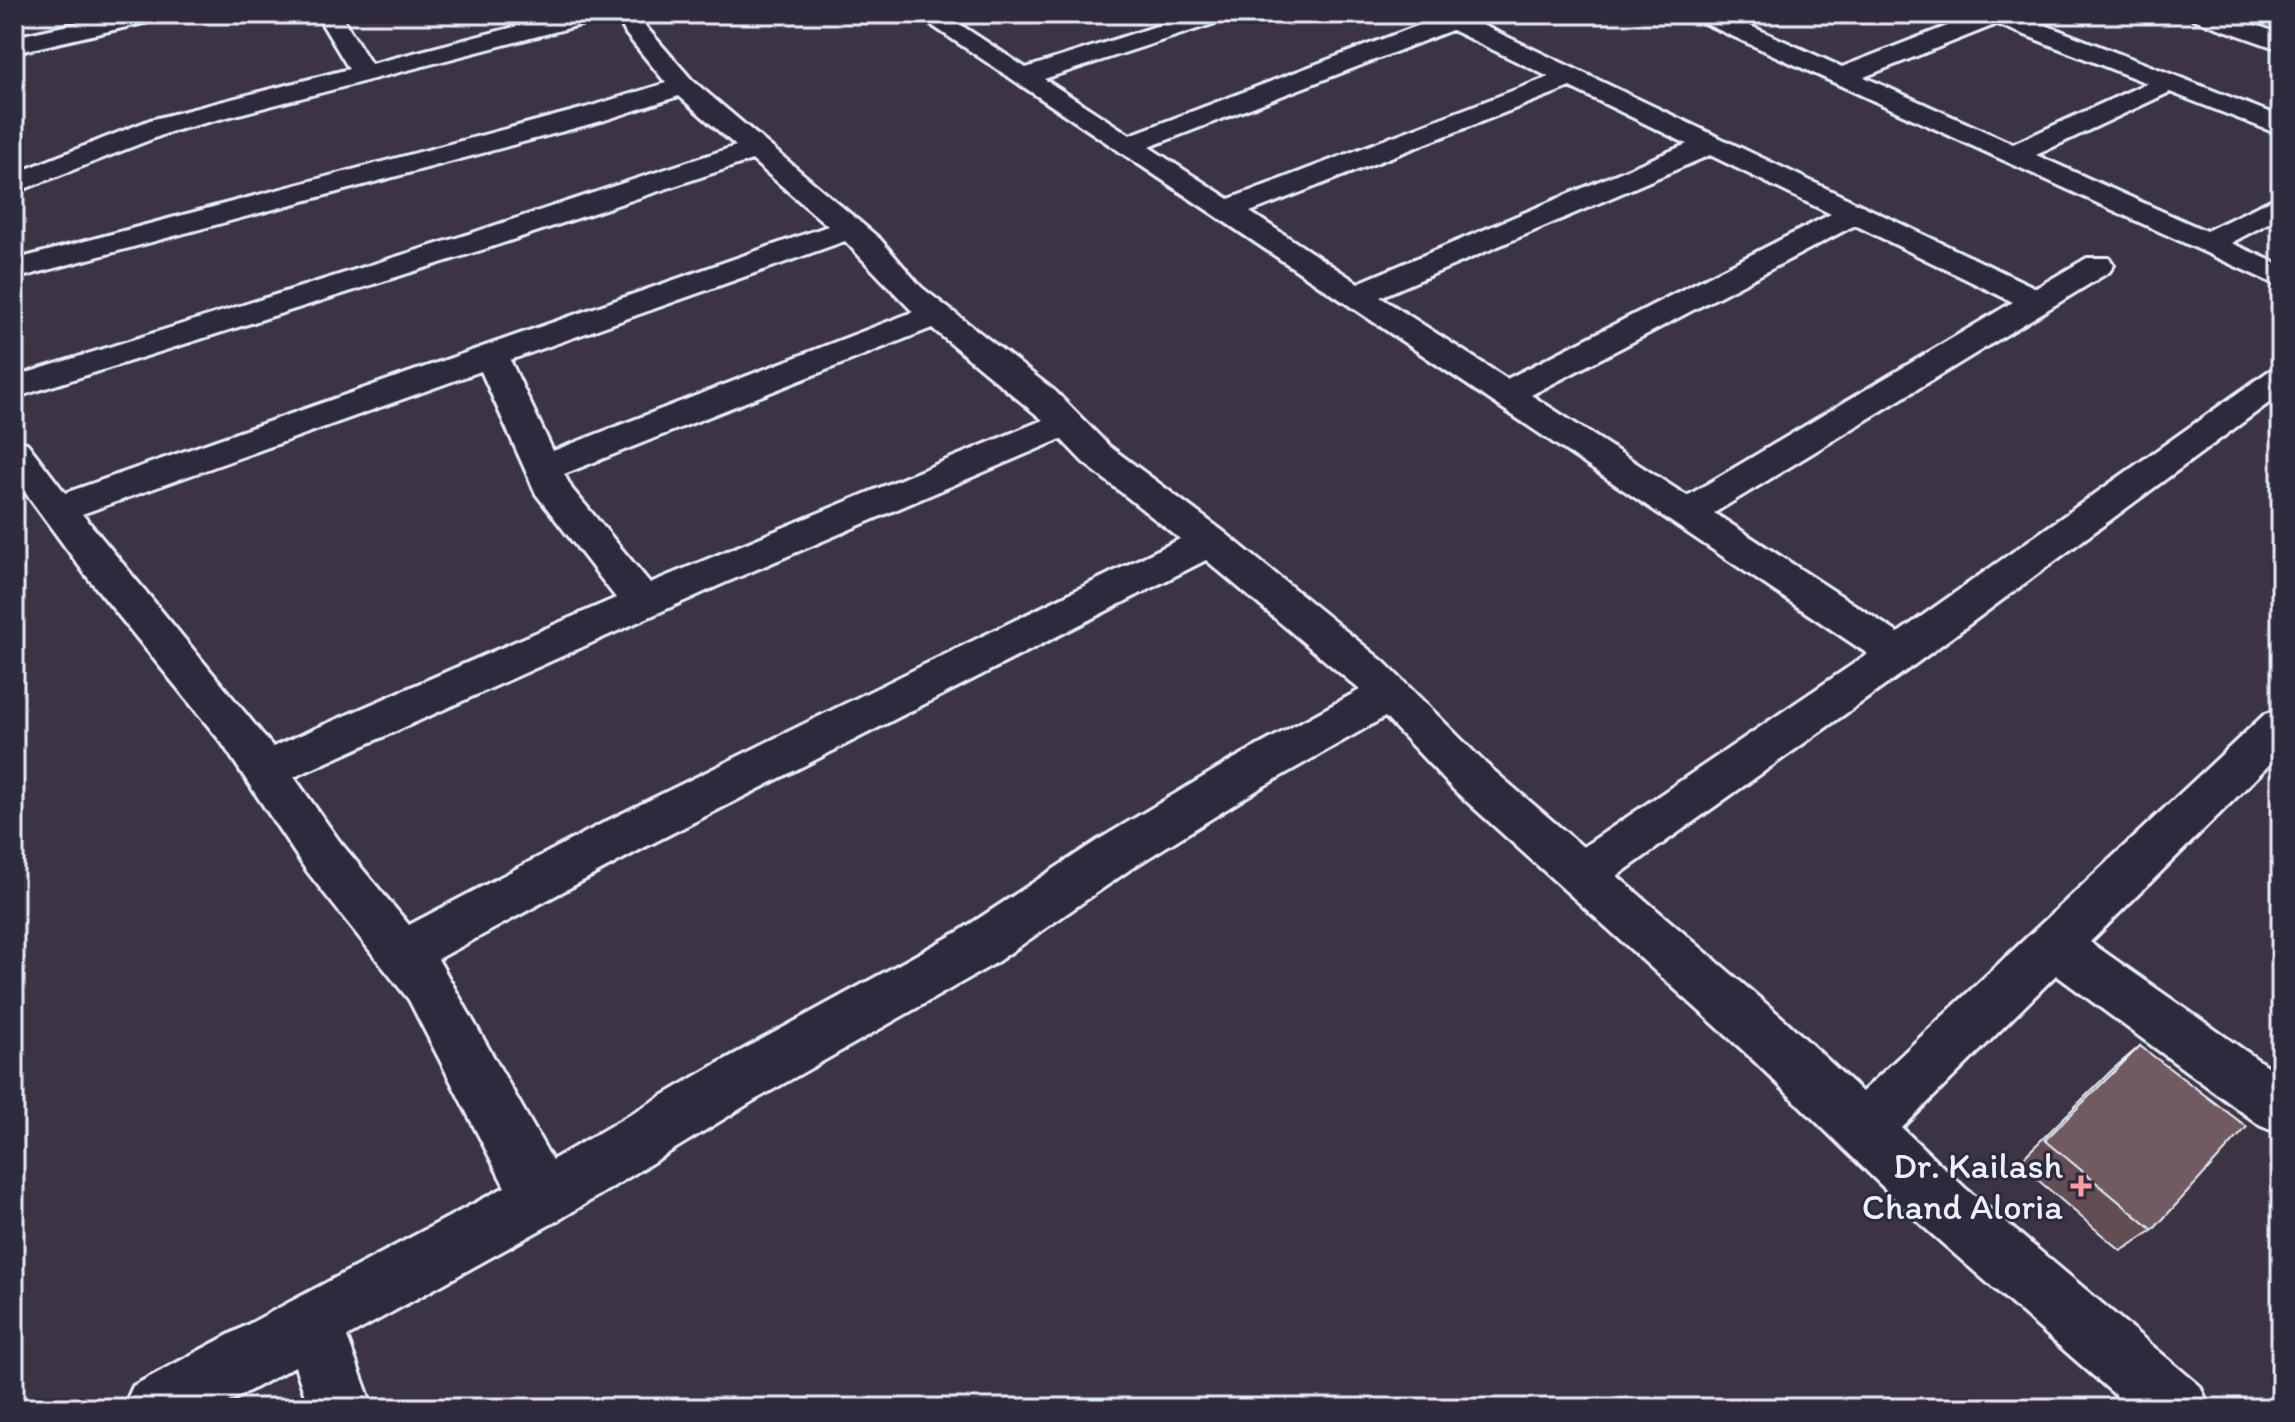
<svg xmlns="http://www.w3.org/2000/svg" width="2295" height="1422" font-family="Itim,sans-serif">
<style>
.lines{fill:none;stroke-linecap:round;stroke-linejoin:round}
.minor-casing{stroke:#e8f1f8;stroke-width:6}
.minor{fill:#2f2a3d;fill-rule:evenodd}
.wall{fill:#624d55;stroke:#e8f1f8;stroke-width:2}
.building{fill:#725a63;stroke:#e8f1f8;stroke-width:2}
.poi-dot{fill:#ff9aa2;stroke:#2f2a3d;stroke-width:3}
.labels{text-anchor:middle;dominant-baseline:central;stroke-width:6;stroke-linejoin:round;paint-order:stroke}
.near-poi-label{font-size:36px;fill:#e8f1f8;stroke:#2f2a3d;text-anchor:end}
</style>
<rect width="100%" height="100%" fill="#3c3445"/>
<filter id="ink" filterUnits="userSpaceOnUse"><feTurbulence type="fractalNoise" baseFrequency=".0125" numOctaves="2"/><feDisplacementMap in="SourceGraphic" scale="16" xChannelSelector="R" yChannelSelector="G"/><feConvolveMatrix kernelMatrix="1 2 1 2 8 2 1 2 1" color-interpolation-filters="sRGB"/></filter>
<g filter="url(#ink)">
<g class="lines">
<defs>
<path id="minor" d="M119,14h45l-3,5 -147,34v-16z
M316,14h24l31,50 194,-50h41l-3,5 -433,113 -156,61v-19l136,-54 199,-51z
M616,14h24l6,13 46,53 188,159 41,48 134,104 54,55 115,86 160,130 102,102 97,83 285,-193 -953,-640h29l82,54 168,-54h37l-3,5 -184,60 86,56 303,-115 -6,-6h32l577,274 51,-30h22l5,7 -5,7 -395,241 184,120 371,-262 12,-3v26l-367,271 -297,211 168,144 77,72 403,-378 16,-5v44l-191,189 191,134v58l-20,-8 -205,-151 -154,153 63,60 235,198 10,22h-80l-205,-180 -178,-174 -293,-264 -69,-73 -123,70 -130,81 -138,96 -241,137 -191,117 -215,119 26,71h-64l-14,-42 -77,42h-95l10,-22 372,-199 -96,-187 -103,-130 -84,-127 -137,-169 -71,-97v-38l13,4 38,50 763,-267 -76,-66 -261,87 -477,151v-21l455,-143 267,-88 -57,-50 -74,24 -591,159v-19l571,-152 81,-25 -40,-49zM1452,30l97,47 -320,122 -80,-52zM1570,87l117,57 -329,139 -108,-71zM1710,155l121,59 -324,165 -127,-82zM1855,225l158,77 -326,194 -156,-101zM845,241l68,71 -360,139 -43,-91zM932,328l111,92 -393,163 -78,-94 -8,-15zM481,371l55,123 80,104 -343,149 -191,-233zM1061,439l22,23 97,77 -569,280 -202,106 -69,-83 -46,-65 428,-193zM1206,560l154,130 -130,71 -132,79 -140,92 -243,133 -163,95 -114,-201 207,-112z
M1692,14h32l118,53 136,-53h39l264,103v18l-111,-43 -134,63 170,76 75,-36v21l-50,27 50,22v22l-586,-268zM1997,24l150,59 -134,61 -149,-67z
M2190,14h35l56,20v16l-88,-31z"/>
</defs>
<use href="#minor" class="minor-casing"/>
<use href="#minor" class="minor"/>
</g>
<path class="wall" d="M2140,1046l13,184 -32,21 -103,-88 94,-93z"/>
<path class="building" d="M2140,1046l107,81 -94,103 -108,-90z"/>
</g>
<path class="poi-dot" d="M2077 1174h8v8h8v8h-8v8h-8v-8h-8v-8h8z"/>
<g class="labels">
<g class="near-poi-label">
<text x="2063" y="1165">Dr. Kailash<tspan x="2063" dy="41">Chand Aloria</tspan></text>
</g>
</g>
<rect width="2295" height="1422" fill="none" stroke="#2f2a3d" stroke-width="48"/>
<rect x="24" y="24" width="2247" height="1374" fill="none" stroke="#e8f1f8" stroke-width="3" filter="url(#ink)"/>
</svg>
